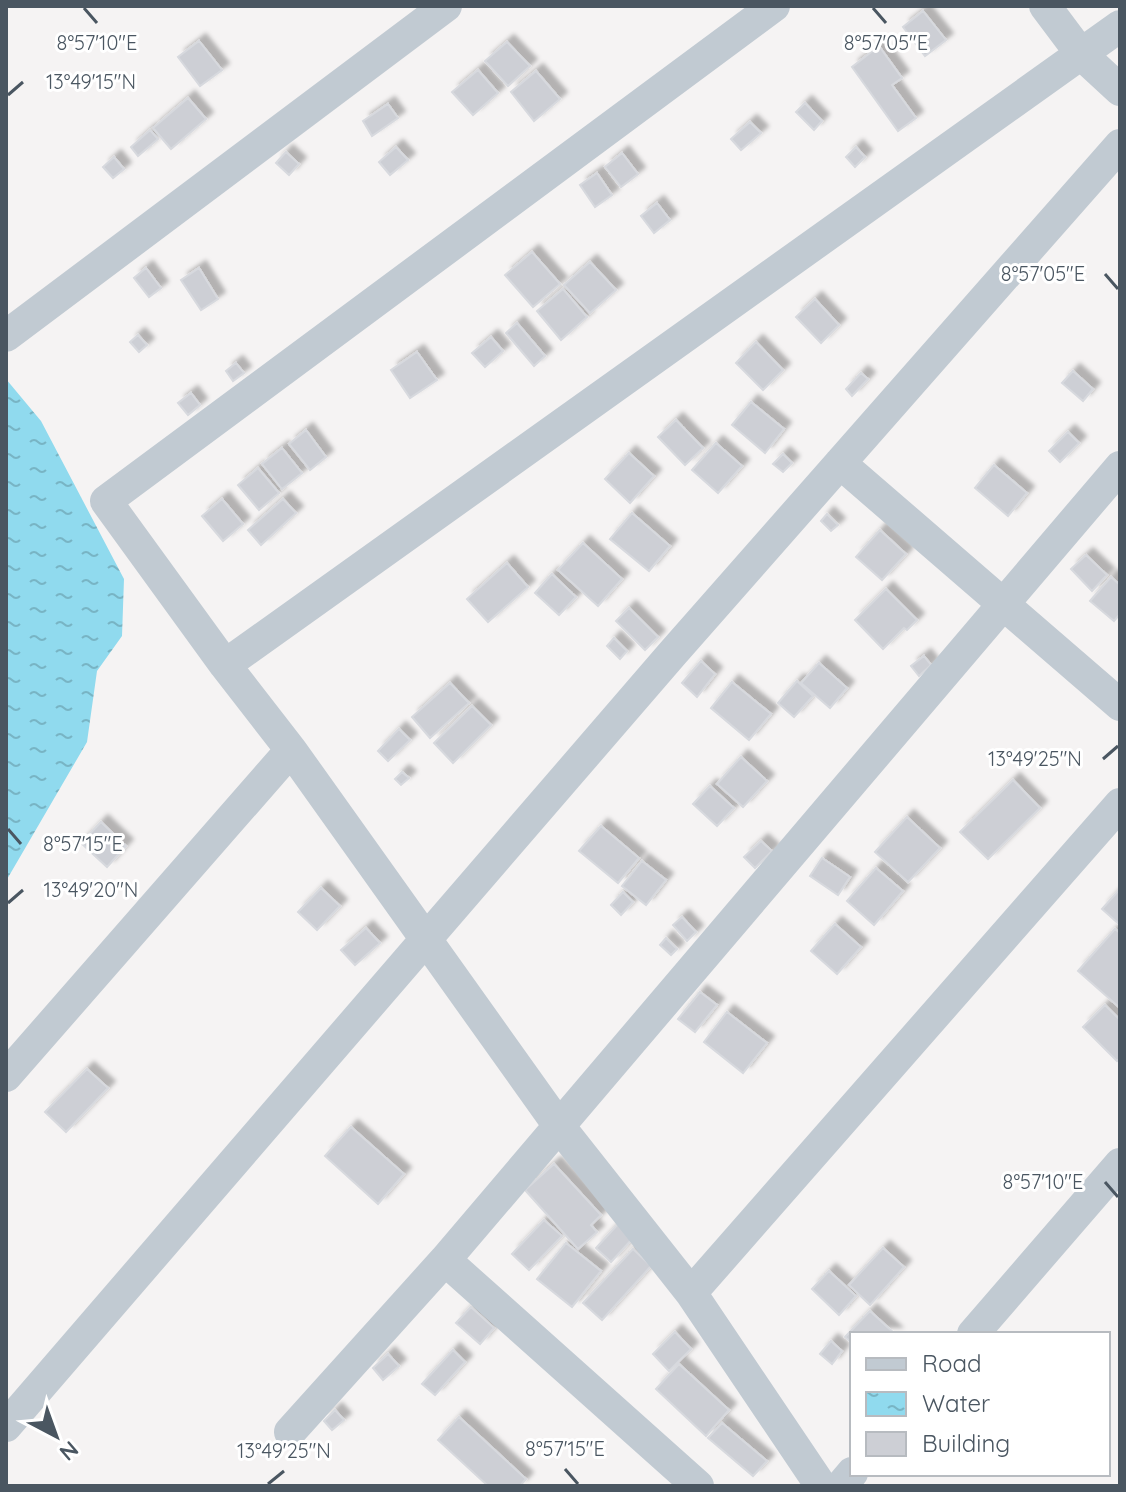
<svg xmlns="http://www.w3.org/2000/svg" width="1126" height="1492" font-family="Quicksand,sans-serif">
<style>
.water{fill:url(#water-ripples)}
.building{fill:#cdcfd5;stroke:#d7d9de;stroke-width:2;filter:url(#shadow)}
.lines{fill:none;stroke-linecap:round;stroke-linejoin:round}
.minor{stroke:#c1cad2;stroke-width:32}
.ticks{fill:none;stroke:#4a5661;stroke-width:3}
.ticks-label{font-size:20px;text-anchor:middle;fill:#4a5661;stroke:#fff;stroke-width:6;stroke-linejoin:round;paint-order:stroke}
</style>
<defs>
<pattern id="water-ripples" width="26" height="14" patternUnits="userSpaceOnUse" patternTransform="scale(2)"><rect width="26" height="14" fill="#90daee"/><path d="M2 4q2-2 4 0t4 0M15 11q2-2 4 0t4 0" fill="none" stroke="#78b4c4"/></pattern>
<filter id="shadow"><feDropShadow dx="7" dy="-7" stdDeviation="2" flood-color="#0004"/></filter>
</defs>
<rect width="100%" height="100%" fill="#f5f3f3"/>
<path class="water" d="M6,379l35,42 83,158 -2,57 -25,35 -10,71 -81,139z"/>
<path class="building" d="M923,11l23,29 -21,16 -22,-29z
M199,41l23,29 -22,16 -22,-29z
M507,42l23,24 -22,20 -23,-25z
M879,46l23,32 -10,7 24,33 -18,13 -46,-64z
M478,70l20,23 -25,22 -21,-23z
M536,71l24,28 -26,22 -23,-29z
M188,98l18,21 -35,30 -18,-21z
M805,103l17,18 -8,9 -18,-18z
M388,104l10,14 -26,18 -9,-15z
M750,122l11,11 -20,17 -10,-11z
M150,130l8,9 -20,17 -7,-9z
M396,147l12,13 -18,15 -11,-13z
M856,147l9,10 -10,10 -9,-10z
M286,152l13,12 -10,11 -13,-12z
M622,153l16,21 -17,13 -16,-20z
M114,157l10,12 -11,9 -10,-11z
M597,173l15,22 -17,12 -15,-22z
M657,203l13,17 -16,13 -13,-17z
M532,252l28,32 -27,23 -28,-32z
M590,262l26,28 -26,23 -26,-28z
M146,268l15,20 -12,9 -15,-19z
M199,268l19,31 -17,11 -20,-30z
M563,289l24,28 -26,23 -24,-29z
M815,299l24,26 -18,18 -25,-26z
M517,323l28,33 -11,10 -28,-33z
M138,335l9,10 -8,7 -9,-10z
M491,337l12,14 -18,16 -13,-14z
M756,342l27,28 -20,20 -27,-27z
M417,352l20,28 -27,18 -19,-28z
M236,363l8,10 -11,8 -7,-10z
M1073,371l20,18 -10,12 -21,-18z
M861,373l7,6 -16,17 -6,-7z
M191,393l9,12 -12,10 -10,-12z
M751,402l33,27 -19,24 -33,-28z
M676,420l27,28 -18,17 -27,-28z
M306,430l20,27 -16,13 -21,-26z
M1068,432l11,11 -19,19 -11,-11z
M716,443l26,23 -24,27 -26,-23z
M282,448l20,25 -20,16 -20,-25z
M629,453l25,23 -24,27 -25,-24z
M783,454l9,9 -9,9 -10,-8z
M994,465l33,28 -19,23 -33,-28z
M258,468l21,25 -20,17 -21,-25z
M222,499l21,25 -20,17 -21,-25z
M283,499l13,14 -35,32 -13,-15z
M632,513l38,33 -21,25 -39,-32z
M827,514l11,11 -7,6 -10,-10z
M880,530l26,24 -24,26 -26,-23z
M583,543l39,36 -24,27 -40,-36z
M1086,555l21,20 -15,16 -21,-22z
M507,563l21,24 -40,35 -21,-23z
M552,574l24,23 -17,18 -24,-22z
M1111,577l9,8v29l-6,7 -24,-20z
M886,589l31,31 -10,10 -3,-2 -21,21 -28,-29z
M629,608l29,29 -13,13 -29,-29z
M614,638l13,13 -7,8 -13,-13z
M924,656l7,9 -12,11 -8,-10z
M701,661l14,13 -18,23 -15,-14z
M819,663l28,25 -17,20 -29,-25z
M797,681l16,15 -19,21 -16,-14z
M732,682l39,32 -22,26 -38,-32z
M450,683l19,20 -39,35 -18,-21z
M472,706l19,19 -38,38 -19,-20z
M399,729l11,11 -22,21 -10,-10z
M741,757l26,24 -24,26 -26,-23z
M402,772l7,6 -8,7 -6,-6z
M1013,780l27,28 -52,51 -28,-27z
M710,786l24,22 -17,18 -24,-22z
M907,817l33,31 -32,34 -33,-30z
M101,822l25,24 -19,21 -26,-24z
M601,826l38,32 -21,25 -39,-32z
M761,841l11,10 -17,17 -11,-11z
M822,858l28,19 -12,18 -28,-19z
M642,861l24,19 -20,25 -24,-19z
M876,868l27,23 -29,34 -27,-24z
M321,888l19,18 -23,24 -19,-18z
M1120,889v36l-18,-16z
M623,892l10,10 -12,13 -10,-10z
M682,917l14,15 -9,9 -14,-16z
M835,924l26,23 -24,27 -26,-23z
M366,928l14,15 -25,22 -14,-15z
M1115,929l5,4v75l-42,-37z
M666,938l11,11 -6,6 -11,-10z
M700,992l17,13 -22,27 -17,-13z
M1105,1005l15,15v38l-3,3 -34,-34z
M727,1012l40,31 -24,30 -39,-31z
M87,1069l21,19 -42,44 -21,-20z
M351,1127l53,47 -26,30 -53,-48z
M554,1164l47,51 -10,10 6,7 -19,17 -53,-59z
M544,1220l18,16 -33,34 -17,-16z
M620,1222l15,14 -24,26 -15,-14z
M566,1243l35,28 -29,36 -35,-28z
M883,1248l21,19 -34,38 -21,-20z
M633,1249l18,17 -49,54 -19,-17z
M829,1271l27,25 -17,19 -27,-26z
M471,1307l23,21 -14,16 -24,-21z
M870,1311l25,23h-43v9l-7,-6z
M675,1332l16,17 -22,22 -16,-17z
M831,1341l11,10 -10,13 -12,-10z
M453,1350l12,12 -30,33 -13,-11z
M388,1354l11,12 -16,14 -10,-12z
M679,1364l50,46 -23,26 -50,-47z
M335,1410l9,10 -12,10 -8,-9z
M459,1417l67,62 -6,7h-32l-50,-46z
M722,1423l45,38 -14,15 -45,-38z"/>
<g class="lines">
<path class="minor" d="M774,6l-668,495 119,164 66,85 268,376 132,167 130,193
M1045,6l36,48 39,36
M6,336l440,-330
M840,463l280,242
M225,665l895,-639
M6,1076l285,-326
M445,1260l253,226
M691,1293l429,-489
M973,1334l147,-170
M6,1426l666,-772 448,-509
M290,1432l155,-172 675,-793
M841,1486l11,-13"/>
</g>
<path class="ticks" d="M84,8l13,15M873,8l13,15M8,95l15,-13M1105,274l13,15M1103,759l15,-13M8,829l13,15M8,903l15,-13M1105,1182l13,15M565,1469l13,15M268,1484l16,-13"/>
<g class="ticks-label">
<text x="97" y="50">8°57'10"E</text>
<text x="886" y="50">8°57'05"E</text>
<text x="91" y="89">13°49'15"N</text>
<text x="1043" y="281">8°57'05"E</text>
<text x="1035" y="766">13°49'25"N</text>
<text x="83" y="851">8°57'15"E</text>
<text x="91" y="897">13°49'20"N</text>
<text x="1043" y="1189">8°57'10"E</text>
<text x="565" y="1456">8°57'15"E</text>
<text x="284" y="1458">13°49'25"N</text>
</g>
<rect width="1126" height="1492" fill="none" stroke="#4a5661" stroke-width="16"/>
<rect x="850" y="1332" width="260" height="144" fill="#ffffff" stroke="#b7bbc0" stroke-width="2"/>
<rect x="866" y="1358" width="40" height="12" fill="#c1cad2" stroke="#b7bbc0" stroke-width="2"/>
<text x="922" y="1372" font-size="24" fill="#4a5661">Road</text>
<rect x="866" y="1392" width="40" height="24" fill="url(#water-ripples)" stroke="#b7bbc0" stroke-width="2"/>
<text x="922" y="1412" font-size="24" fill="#4a5661">Water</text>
<rect x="866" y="1432" width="40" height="24" fill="#cdcfd5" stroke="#b7bbc0" stroke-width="2"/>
<text x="922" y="1452" font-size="24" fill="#4a5661">Building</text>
<g transform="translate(56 1436) rotate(139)" stroke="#ffffff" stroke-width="6" paint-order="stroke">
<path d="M0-6L14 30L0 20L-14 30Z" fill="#4a5661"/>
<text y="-12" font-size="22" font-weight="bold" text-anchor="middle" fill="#4a5661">N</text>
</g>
</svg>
